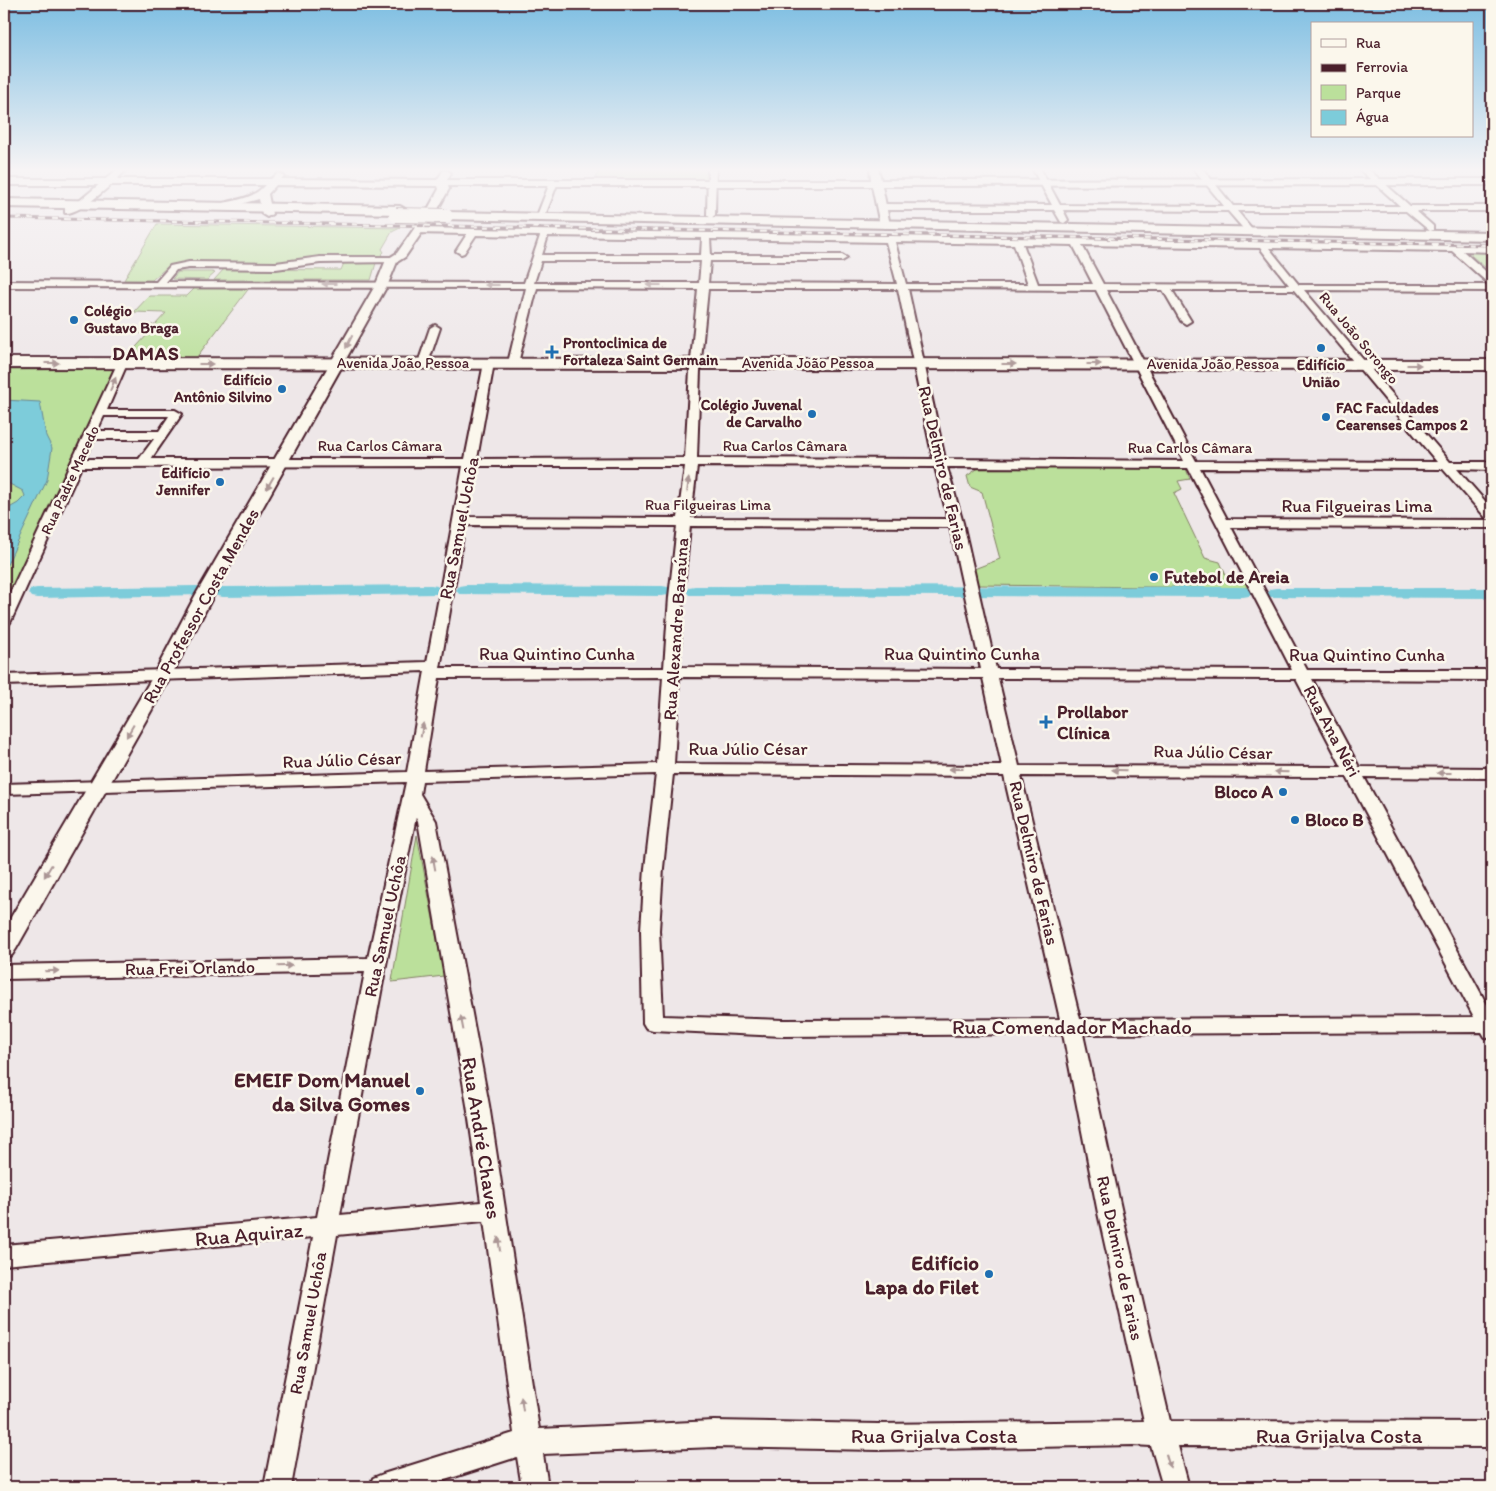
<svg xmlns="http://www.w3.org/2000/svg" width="1496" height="1491" font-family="Itim,sans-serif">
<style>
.green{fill:#bbe09b;stroke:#828063}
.water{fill:#7dccda;stroke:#698794}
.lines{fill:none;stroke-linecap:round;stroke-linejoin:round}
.canal{fill:#7dccda;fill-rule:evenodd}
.minor-casing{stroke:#4a1f2b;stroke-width:4}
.tertiary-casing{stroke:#4a1f2b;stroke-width:4}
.primary-casing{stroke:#4a1f2b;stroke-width:4}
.minor{fill:#fbf7ec;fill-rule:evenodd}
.tertiary{fill:#fbf7ec;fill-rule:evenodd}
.primary{fill:#fbf7ec;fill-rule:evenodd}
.rail-casing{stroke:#4a1f2b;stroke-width:3}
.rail{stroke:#fbf7ec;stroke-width:2;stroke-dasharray:6;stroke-linecap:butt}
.primary-bridge-casing{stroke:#4a1f2b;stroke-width:16;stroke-linecap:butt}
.primary-bridge{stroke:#fbf7ec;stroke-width:14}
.oneway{fill:#ab9695}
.poi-dot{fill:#1f6fb2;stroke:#fbf7ec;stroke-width:2}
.labels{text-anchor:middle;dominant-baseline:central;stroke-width:5;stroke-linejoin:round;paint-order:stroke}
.far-poi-label{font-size:15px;font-weight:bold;fill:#4a1f2b;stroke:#fbf7ec;text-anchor:start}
.far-street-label{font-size:15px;fill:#4a1f2b;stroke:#fbf7ec}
.street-label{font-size:18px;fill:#4a1f2b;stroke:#fbf7ec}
.poi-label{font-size:18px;font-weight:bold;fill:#4a1f2b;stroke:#fbf7ec;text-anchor:start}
.far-district-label{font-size:19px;font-weight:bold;letter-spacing:1px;fill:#4a1f2b;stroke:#fbf7ec}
.near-street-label{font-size:21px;fill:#4a1f2b;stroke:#fbf7ec}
.near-poi-label{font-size:21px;font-weight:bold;fill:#4a1f2b;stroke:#fbf7ec;text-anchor:end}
</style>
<rect width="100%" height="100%" fill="#eee7e8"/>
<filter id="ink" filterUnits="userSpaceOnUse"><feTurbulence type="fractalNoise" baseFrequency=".02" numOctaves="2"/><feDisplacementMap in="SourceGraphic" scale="10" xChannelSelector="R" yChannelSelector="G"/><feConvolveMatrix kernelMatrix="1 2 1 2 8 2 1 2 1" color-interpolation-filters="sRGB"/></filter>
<g filter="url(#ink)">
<path class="green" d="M599,168h109l-2,14 -111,-1z
M157,224l243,4 -8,4 -10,17 2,3 -5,5 -63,1 -31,5h-100l-18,4 -15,13h-28z
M1466,251h26v22z
M344,263h32l-5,17h-157l10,-11 117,1z
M178,272h34l3,1 -8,7 -35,-1z
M250,287l-54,71h-70l22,-24 -10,-1 7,-8h10l11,-12 -32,-1 15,-16h38l8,-8z
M115,369l-111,235v-234z
M980,467l206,2 4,10 -12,2 4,8 -8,4 31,65 15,4 8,18 16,1 5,7 -272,-3 -3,-16 26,-10 -18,-67 -12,-5 -3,-11z
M417,835l27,141 -52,6v-1z"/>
<path class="water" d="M4,400l36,2 6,34 6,12 -5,32 -43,91v-60l14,-8 7,-7 -2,-5 -19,-10z"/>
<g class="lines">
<path class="canal" d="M431,585l6,1 3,4 -3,4 -214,3 -6,-1 -3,-4 3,-4 6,-1z
M465,585l197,1 6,1 3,4 -3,4 -6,1 -203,-2 -3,-4 3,-4z
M197,586l6,1 3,4 -3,4 -166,3 -6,-1 -3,-4 3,-4 6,-1z
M695,586l548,1 6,1 3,4 -3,4 -6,1 -554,-2 -3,-4 3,-4z
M1276,588h216v10l-222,-1 -3,-4 3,-4z"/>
<defs>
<path id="minor" d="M119,168h9c-11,12 -48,47 -63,45v-4l13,-7z
M708,168h8l-1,47 -4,3 -4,-3z
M1032,168h8l20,37 164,1 -31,-38h9l31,38h167l-42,-38h9l43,38h82v5h-76l17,15v4l-3,1 -24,-20h-169l17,20 -4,3 -3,-1 -19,-22 -165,-1 5,10 -4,3 -3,-1 -7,-12h-171l-4,-3 4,-3 169,1z
M1485,168h7v5z
M551,180l7,2 -12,31 -7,2 -1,-2z
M417,228l1075,18v6l-29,-1 29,26v8l-3,-1 -37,-33 -183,-3 30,37h193v6l-188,-1 146,172h42v8l-35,-1 35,40v11l-5,-1 -44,-50 -243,-1 27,51 265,1v8l-261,-1 76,143h185v10l-180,-1 47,88 133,1v10l-128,-1 128,237v25l-7,-2 -3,-5 -399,2 39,179 48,208 322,1v25l-314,-1 11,41h-26l-12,-41 -18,-1 -255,5 -164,-3 -171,7 5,33h-26l-5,-30 -94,30h-53l3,-9 10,-4 131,-41 -30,-212 -147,14 -46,252h-27l49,-250 -309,28v-20l313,-28 48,-245 -361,7v-14l364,-7 38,-176 -402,12v-10l403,-12 18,-101 -421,14v-10l423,-13 36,-196 -382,1 -70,154 -2,3 -5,1v-19l114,-244 4,-1 5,3 -20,46h68l7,4 -31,45h314l19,-96 5,-3 5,3 -17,96 208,-1 5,-88 8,-81 -161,-1 -19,75 -5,3 -5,-3 18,-75 -522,-1v-6l152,1 14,-16 19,-4 87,1 44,-6h72l5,3 -2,2 -75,1 -44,6 -87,-1 -13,2 -10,12 358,1 16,-47 -64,-1 -12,18 -3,1 -5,-3 11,-17 -53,-1v-4zM548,236l154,2 -1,17h-159zM710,239l176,3 11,42 -189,-1 2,-22h132l5,-3 -5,-3h-131zM895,242l119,2 14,40h-122zM1023,244l50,1 20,39h-55zM1082,245l178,3 29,37 -186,-1zM541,261h160l-2,22h-165zM708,289h190l35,170 -236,-1 3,-88zM908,289l188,1 88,171 -239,-2zM1106,290h57l18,31 5,3 5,-3 -19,-31h122l143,172 -241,-1zM104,416h65l-10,15h-62zM94,439h60l-15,20h-55zM476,466h209l-7,52 -212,-1zM697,466l238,1 13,52 -257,-1zM947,467l241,1 104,202 -296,-1 -33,-146zM465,525l212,1 -8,71 -5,71h-224zM690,526l260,1 31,142 -302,-2 4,-70zM663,677l-6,87 -233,7 15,-93zM679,677l304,1 19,88 -328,-2zM998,678l298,1 46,88 -323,-1zM656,774l-11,94 -4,62 2,93 3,5 7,2 130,6 280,-2 35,179 46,208 -266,3 -164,-3 -175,8 -50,-324 -53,-284 -16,-27 2,-13zM673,774l331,2 56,243 -277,1 -120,-4 -4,-86 4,-62zM1021,776l326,1 127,240 -394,2zM416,817l2,4 49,284 14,97 -141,13 46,-250z
M435,325l5,3 -12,35 -5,3 -4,-1 -1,-2 12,-35z"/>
<path id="tertiary" d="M870,168h8l3,12 611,-1v6l-610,1 8,39 -5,3 -5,-3 -8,-39h-424l1,3 -11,20 -33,48 -8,5 -9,22 -175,312 -42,80 -155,273 -4,6 -8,2v-28l149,-253 42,-80 181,-312 10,-24 11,-7 31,-44 11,-20 -1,-3 -162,-1 -8,9 4,20 -5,3 -5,-3 -3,-15 -37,10 -5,-3 1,-2c17,-4 35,-5 47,-19h-261v-6h267l8,-6 5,3 -3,3 156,1 6,-9 3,-1 5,3 -4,7h424z"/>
<path id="primary" d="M4,199l396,7 7,4 -7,4 -396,-7z
M446,212l1046,20v8l-1051,-21 -2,-3 2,-3z
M4,358l1488,2v10l-1488,-2z"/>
</defs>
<use href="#minor" class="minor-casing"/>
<use href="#tertiary" class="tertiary-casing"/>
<use href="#primary" class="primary-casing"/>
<use href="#minor" class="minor"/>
<use href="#tertiary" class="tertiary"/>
<use href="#primary" class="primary"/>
<defs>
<path id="rail" d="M4,218l1488,27"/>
</defs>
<use href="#rail" class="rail-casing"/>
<use href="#rail" class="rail"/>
<defs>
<path id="primary-bridge" d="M396,215l50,1"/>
</defs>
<use href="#primary-bridge" class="primary-bridge-casing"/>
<use href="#primary-bridge" class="primary-bridge"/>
</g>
<defs><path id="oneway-solid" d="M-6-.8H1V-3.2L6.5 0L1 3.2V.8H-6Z" transform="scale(1.25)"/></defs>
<g class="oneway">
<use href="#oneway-solid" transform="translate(329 284) rotate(-180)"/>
<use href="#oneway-solid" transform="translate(492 285) rotate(-180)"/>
<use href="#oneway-solid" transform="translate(654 285) rotate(-180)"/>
<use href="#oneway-solid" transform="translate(349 342) rotate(117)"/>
<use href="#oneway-solid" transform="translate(52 363)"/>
<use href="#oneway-solid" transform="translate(206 364)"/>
<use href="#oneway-solid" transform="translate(1009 364)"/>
<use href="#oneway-solid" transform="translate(1094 364)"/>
<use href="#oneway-solid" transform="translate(1414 365)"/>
<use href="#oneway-solid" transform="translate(113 384) rotate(-67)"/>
<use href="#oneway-solid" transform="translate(270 483) rotate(120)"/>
<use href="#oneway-solid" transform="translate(688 485) rotate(-84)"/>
<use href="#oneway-solid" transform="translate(422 730) rotate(-80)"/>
<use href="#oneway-solid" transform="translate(130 731) rotate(120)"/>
<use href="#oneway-solid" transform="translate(956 769) rotate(-180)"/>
<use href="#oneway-solid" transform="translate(1119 770) rotate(-179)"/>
<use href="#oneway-solid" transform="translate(1281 772) rotate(-179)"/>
<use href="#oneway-solid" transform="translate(1444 773) rotate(180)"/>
<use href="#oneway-solid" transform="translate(434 863) rotate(-100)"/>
<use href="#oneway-solid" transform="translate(48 871) rotate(121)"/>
<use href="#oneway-solid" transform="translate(285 966) rotate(-1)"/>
<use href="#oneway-solid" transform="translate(52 971) rotate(-1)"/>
<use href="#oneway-solid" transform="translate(462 1023) rotate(-101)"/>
<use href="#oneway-solid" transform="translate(499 1244) rotate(-98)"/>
<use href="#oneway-solid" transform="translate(522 1404) rotate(-98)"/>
<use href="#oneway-solid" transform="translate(1168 1461) rotate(73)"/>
</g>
</g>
<linearGradient id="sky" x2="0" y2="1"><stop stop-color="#7dbee2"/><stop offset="0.45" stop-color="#f7f4f5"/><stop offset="1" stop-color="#f7f4f5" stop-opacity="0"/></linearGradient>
<rect width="1496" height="377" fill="url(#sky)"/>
<g class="poi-dot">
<circle cx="74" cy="320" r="5"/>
<circle cx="1321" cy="348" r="5"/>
<path d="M549.5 344.5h5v5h5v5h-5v5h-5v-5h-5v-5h5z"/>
<circle cx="282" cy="389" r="5"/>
<circle cx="812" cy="414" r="5"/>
<circle cx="1326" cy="417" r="5"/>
<circle cx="220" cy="482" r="5"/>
<circle cx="1154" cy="577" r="5"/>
<path d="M1043.5 714.5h5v5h5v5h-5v5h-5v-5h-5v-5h5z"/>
<circle cx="1283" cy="792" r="5"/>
<circle cx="1295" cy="820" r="5"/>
<circle cx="420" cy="1091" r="5"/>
<circle cx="989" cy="1274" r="5"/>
</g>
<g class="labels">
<g class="far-poi-label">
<text x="84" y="311">Colégio<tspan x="84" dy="17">Gustavo Braga</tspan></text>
<text x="563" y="343">Prontoclinica de<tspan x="563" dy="17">Fortaleza Saint Germain</tspan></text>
<text x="1321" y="365" text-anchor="middle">Edifício<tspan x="1321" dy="17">União</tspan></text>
<text x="272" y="380" text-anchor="end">Edifício<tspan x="272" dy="17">Antônio Silvino</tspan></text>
<text x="802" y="405" text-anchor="end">Colégio Juvenal<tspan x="802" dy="17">de Carvalho</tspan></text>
<text x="1336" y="408">FAC Faculdades<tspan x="1336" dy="17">Cearenses Campos 2</tspan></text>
<text x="210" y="473" text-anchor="end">Edifício<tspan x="210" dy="17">Jennifer</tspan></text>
</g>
<g class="far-street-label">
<text transform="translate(1359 338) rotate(50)">Rua João Sorongo</text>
<text x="403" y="363">Avenida João Pessoa</text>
<text x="808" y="363">Avenida João Pessoa</text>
<text x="1213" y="364">Avenida João Pessoa</text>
<text x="380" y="446">Rua Carlos Câmara</text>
<text x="785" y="446">Rua Carlos Câmara</text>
<text x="1190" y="448">Rua Carlos Câmara</text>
<text transform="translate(70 480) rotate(-65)">Rua Padre Macedo</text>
<text x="708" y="505">Rua Filgueiras Lima</text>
</g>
<g class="street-label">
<text transform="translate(943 468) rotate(77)">Rua Delmiro de Farias</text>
<text x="1357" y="506">Rua Filgueiras Lima</text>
<text transform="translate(459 528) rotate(-79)">Rua Samuel Uchôa</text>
<text transform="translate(201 606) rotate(-61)">Rua Professor Costa Mendes</text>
<text transform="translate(676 629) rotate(-86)">Rua Alexandre Baraúna</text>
<text x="557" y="654">Rua Quintino Cunha</text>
<text x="962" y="654">Rua Quintino Cunha</text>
<text x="1367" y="655">Rua Quintino Cunha</text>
<text transform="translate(1332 731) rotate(62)">Rua Ana Néri</text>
<text x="748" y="749">Rua Júlio César</text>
<text transform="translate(1213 752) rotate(1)">Rua Júlio César</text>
<text transform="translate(342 760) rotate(-2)">Rua Júlio César</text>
<text transform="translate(1034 863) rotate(77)">Rua Delmiro de Farias</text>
<text transform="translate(385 926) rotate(-78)">Rua Samuel Uchôa</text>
<text transform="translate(190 968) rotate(-1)">Rua Frei Orlando</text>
<text transform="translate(1120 1258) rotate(78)">Rua Delmiro de Farias</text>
<text transform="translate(308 1323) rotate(-80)">Rua Samuel Uchôa</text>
</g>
<g class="poi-label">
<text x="1164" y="577">Futebol de Areia</text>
<text x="1057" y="712">Prollabor<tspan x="1057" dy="21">Clínica</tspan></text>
<text x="1273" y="792" text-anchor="end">Bloco A</text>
<text x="1305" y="820">Bloco B</text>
</g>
<g class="far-district-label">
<text x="146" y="353">DAMAS</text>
</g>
<g class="near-street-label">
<text x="1072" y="1026">Rua Comendador Machado</text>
<text transform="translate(482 1138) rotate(81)">Rua André Chaves</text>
<text transform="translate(249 1234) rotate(-5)">Rua Aquiraz</text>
<text x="934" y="1435">Rua Grijalva Costa</text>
<text x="1339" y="1435">Rua Grijalva Costa</text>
</g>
<g class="near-poi-label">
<text x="410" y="1079">EMEIF Dom Manuel<tspan x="410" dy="24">da Silva Gomes</tspan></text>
<text x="979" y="1262">Edifício<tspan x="979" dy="24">Lapa do Filet</tspan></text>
</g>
</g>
<rect width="1496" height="1491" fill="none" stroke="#fbf7ec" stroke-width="20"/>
<rect x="10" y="10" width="1476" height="1471" fill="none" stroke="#4a1f2b" stroke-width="2" filter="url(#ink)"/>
<rect x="1311" y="22" width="162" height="115" fill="#fbf7ec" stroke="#b4a19f"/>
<rect x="1321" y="39" width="25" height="8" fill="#fbf7ec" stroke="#b4a19f"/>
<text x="1356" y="48" font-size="15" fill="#4a1f2b">Rua</text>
<rect x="1321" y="64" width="25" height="8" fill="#4a1f2b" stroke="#b4a19f"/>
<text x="1356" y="72" font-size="15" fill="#4a1f2b">Ferrovia</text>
<rect x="1321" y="85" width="25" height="15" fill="#bbe09b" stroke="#b4a19f"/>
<text x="1356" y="98" font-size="15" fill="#4a1f2b">Parque</text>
<rect x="1321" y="110" width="25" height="15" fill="#7dccda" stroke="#b4a19f"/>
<text x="1356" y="122" font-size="15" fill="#4a1f2b">Água</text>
</svg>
